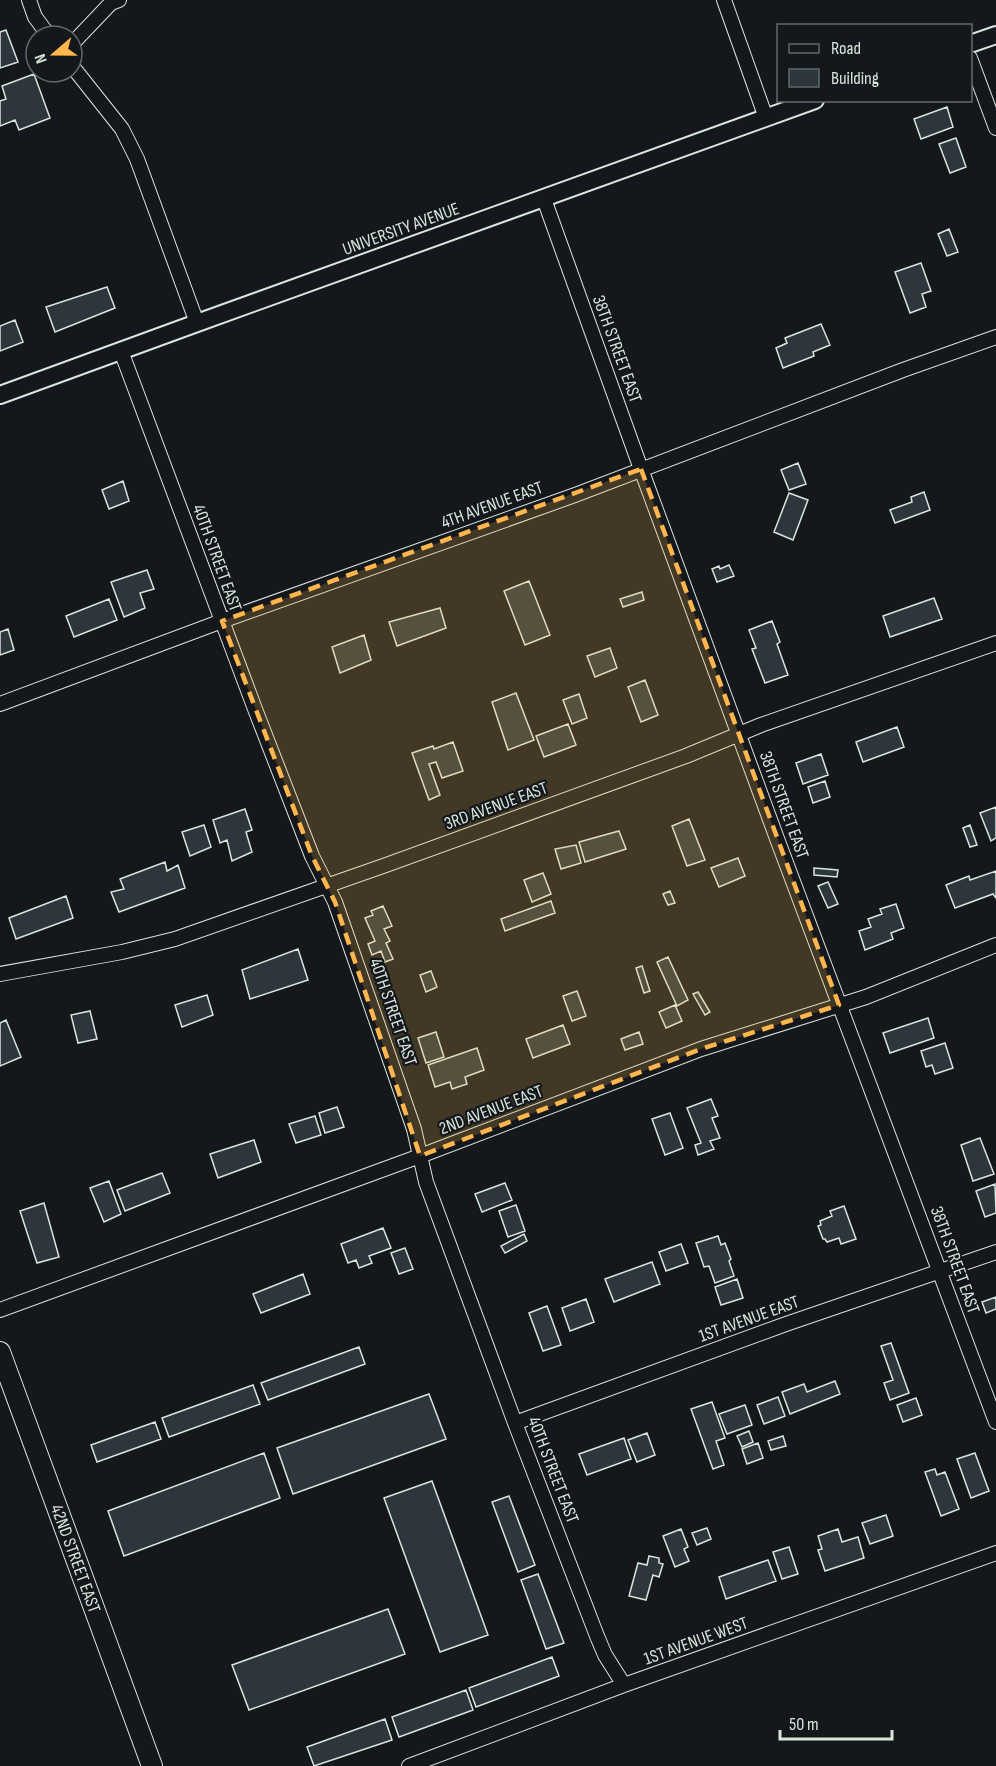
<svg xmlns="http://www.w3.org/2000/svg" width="996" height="1766" font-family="'Sofia Sans Condensed',sans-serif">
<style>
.building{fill:#2c363c;stroke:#d8e6dc;stroke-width:1.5}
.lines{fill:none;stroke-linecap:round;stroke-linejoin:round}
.minor-casing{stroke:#d8e6dc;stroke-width:16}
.tertiary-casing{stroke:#d8e6dc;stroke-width:20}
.secondary-casing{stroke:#d8e6dc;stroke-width:22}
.minor{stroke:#14181c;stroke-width:14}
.tertiary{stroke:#14181c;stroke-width:16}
.secondary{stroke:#14181c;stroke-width:20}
.marked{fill:#ffb74d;fill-opacity:0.2;stroke:#ffb74d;stroke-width:4.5;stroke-dasharray:12 8;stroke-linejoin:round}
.labels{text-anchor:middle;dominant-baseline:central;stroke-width:4.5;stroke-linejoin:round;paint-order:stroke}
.street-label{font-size:18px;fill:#d8e6dc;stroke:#14181c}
</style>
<rect width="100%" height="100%" fill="#14181c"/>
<path class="building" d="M6,30l12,32 -18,6v-36z
M34,74l16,44 -31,12 -4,-10 -15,6v-25l6,-2 -4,-13z
M947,107l6,20 -32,12 -7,-20z
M956,138l10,29 -16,6 -11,-29z
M949,229l9,23 -11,4 -9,-22z
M921,263l10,28 -9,3 4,13 -16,6 -15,-41z
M107,287l8,21 -60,24 -9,-25z
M15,320l8,22 -23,9v-25z
M821,324l9,21 -17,7 1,4 -31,12 -7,-20 11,-5 -2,-5z
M798,463l8,21 -17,6 -8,-20z
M123,481l6,20 -20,8 -7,-19z
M924,492l6,18 -35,13 -5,-13 22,-8 -1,-5z
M789,493l19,7 -15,40 -19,-8z
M729,565l5,11 -17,6 -5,-13 7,-3 1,3z
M147,570l7,19 -14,4 5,15 -21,9 -13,-35z
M529,581l21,54 -25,10 -21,-54z
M642,592l2,8 -21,7 -3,-8z
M934,598l8,21 -52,18 -7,-21z
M109,599l8,21 -43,17 -8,-21z
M440,608l6,20 -49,18 -8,-24z
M772,621l8,21 -3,2 11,31 -23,8 -13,-34 4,-1 -7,-18z
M8,629l6,21 -14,5v-23z
M364,635l7,25 -31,13 -8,-26z
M610,648l7,20 -22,9 -8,-21z
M645,680l13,35 -17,7 -13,-35z
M516,693l18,47 -26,10 -16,-48z
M579,694l8,24 -15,6 -9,-24z
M568,724l8,21 -32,12 -8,-21z
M897,727l7,20 -41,15 -7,-20z
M453,742l10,29 -21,7 -6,-16 -7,2 11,31 -11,5 -17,-47 21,-7 1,3z
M821,754l7,21 -25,9 -7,-21z
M825,781l5,16 -17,6 -5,-16z
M996,807v31l-5,3 -11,-28z
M245,809l7,21 -6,2 6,20 -20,9 -5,-21 -7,3 -7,-23z
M689,819l16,41 -18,6 -15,-40z
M204,825l7,22 -21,9 -8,-24z
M970,825l7,20 -7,2 -7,-19z
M619,831l7,18 -41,13 -6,-20z
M576,845l5,18 -20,6 -6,-20z
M738,858l7,18 -26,11 -8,-19z
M165,862l2,9 11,-6 7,23 -66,24 -8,-20 13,-3 -4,-10z
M814,868l24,2 -1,7 -23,-2z
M996,871v27l-3,-4 -38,14 -9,-23 23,-9 1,4z
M543,873l8,21 -19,8 -8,-22z
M828,882l10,22 -10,4 -10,-22z
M670,891l5,12 -7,2 -5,-11z
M66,896l7,22 -57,21 -7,-21z
M551,901l4,12 -50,18 -4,-12z
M896,904l8,24 -13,5 2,6 -28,11 -6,-19 12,-4 -3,-8 14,-5 -2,-5z
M383,906l9,20 -8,3 6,12 -4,2 7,16 -8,3 -4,-11 -9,4 -4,-11 7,-3 -10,-23 8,-3 -2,-4z
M298,949l10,31 -58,19 -8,-29z
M668,957l20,43 -11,6 -20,-44z
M642,966l8,25 -6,2 -8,-25z
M431,971l6,16 -11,5 -6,-17z
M577,991l9,25 -14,5 -9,-25z
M698,992l12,20 -5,3 -12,-21z
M207,995l6,20 -31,12 -7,-22z
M675,1005l7,16 -16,7 -7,-16z
M90,1011l7,28 -19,4 -7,-28z
M928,1018l6,20 -44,15 -7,-20z
M6,1020l15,37 -21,9v-43z
M563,1025l7,19 -37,14 -7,-19z
M436,1032l8,25 -18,6 -8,-25z
M639,1032l4,12 -18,6 -4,-11z
M945,1043l8,25 -18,6 -3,-9 -6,2 -5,-16z
M477,1048l7,22 -19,7 2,7 -15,5 -2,-7 -15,5 -7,-22z
M711,1099l7,17 -6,2 8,20 -10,3 4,8 -16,6 -3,-10 6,-2 -14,-35z
M337,1107l7,20 -19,6 -6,-20z
M670,1113l13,35 -18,7 -13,-36z
M315,1116l6,19 -25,8 -7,-19z
M980,1138l14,36 -21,7 -12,-36z
M254,1140l7,22 -43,16 -8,-24z
M162,1173l8,20 -45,18 -8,-21z
M109,1181l12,33 -17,8 -14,-34z
M505,1183l7,17 -30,12 -7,-18z
M995,1184l1,29 -11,4 -9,-26z
M44,1203l15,54 -22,6 -17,-52z
M516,1205l9,26 -17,6 -9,-26z
M844,1206l12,33 -15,5 -2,-6 -12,4 -2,-3h-2l-5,-13 3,-1 -1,-4 12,-5 -2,-5z
M383,1228l8,20 -22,8 3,7 -13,5 -3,-8 -8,3 -7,-19z
M524,1234l3,7 -22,12 -4,-7z
M718,1236l3,9 4,-2 6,16 -2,2 5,15 -19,7 -6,-17 -5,1 -8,-24z
M681,1244l7,19 -22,8 -7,-19z
M405,1248l8,21 -14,5 -8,-21z
M652,1262l8,22 -46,18 -9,-23z
M303,1274l7,20 -49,19 -8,-19z
M737,1279l6,19 -22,7 -6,-18z
M996,1297v12l-10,4 -4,-11z
M586,1299l8,23 -24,9 -8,-23z
M547,1306l14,39 -18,6 -14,-38z
M891,1343l18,50 -19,7 -6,-17 9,-3 -12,-34z
M359,1347l6,17 -97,36 -7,-17z
M835,1381l5,13 -50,20 -8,-22 22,-8 3,8z
M253,1385l7,19 -91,33 -7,-19z
M429,1394l17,45 -153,55 -16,-46z
M778,1397l7,19 -21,8 -7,-19z
M916,1398l6,17 -19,7 -6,-17z
M712,1402l13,36 -9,3 8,24 -11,4 -22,-60z
M745,1405l7,20 -25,9 -8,-20z
M155,1422l6,17 -64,23 -6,-17z
M749,1431l4,11 -11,5 -5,-11z
M647,1433l8,22 -18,7 -9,-22z
M783,1436l3,10 -15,4 -3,-9z
M624,1438l7,21 -44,16 -8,-21z
M758,1443l5,15 -16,6 -5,-15z
M264,1453l16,45 -156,58 -16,-45z
M975,1453l14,38 -18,7 -14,-39z
M935,1469l2,6 8,-3 14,37 -18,7 -16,-44z
M432,1481l56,154 -48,17 -56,-154z
M509,1496l26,69 -17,7 -26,-70z
M886,1515l7,21 -23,8 -8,-21z
M707,1528l4,11 -14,6 -5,-12z
M681,1529l7,18 -4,2 5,12 -14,6 -12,-31z
M838,1529l4,13 16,-5 6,21 -39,13 -7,-21 4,-1 -4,-13z
M789,1547l9,27 -16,5 -9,-27z
M649,1556l10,2v5l4,1 -4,13 -6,-2 -7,25 -17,-4 9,-33 9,2z
M768,1560l8,21 -50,18 -7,-22z
M538,1574l26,69 -18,6 -25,-69z
M388,1609l17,45 -156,56 -17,-45z
M552,1657l7,19 -83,31 -7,-19z
M466,1690l7,20 -74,27 -7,-20z
M385,1719l7,21 -78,26 -7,-19z"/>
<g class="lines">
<defs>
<path id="minor" d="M29,0l6,17 14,19
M724,0l42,118
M72,44l39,-41 8,-3
M970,58l26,70
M72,66l50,63 15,30 60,164
M544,199l97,270 138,375 217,578
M121,351l134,358 57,147 23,46 79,227 12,53 89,241 82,213 8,19 19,30
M0,704l222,-83 353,-126 328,-125 93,-33
M0,974l122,-22 53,-13 211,-74 300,-109 75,-31 235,-82
M0,1310l420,-154 281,-107 165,-52 130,-52
M515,1423l271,-99 210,-72
M409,1766l215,-81 372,-132"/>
<path id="tertiary" d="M970,44l26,-9
M0,395l197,-72 618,-223"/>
<g id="secondary">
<path id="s1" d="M0,1352l152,414"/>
</g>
</defs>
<use href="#minor" class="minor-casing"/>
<use href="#tertiary" class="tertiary-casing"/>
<use href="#secondary" class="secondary-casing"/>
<use href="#minor" class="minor"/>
<use href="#tertiary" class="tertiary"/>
<use href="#secondary" class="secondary"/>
</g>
<path class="marked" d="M641,469l198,536 -138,44 -281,107 -85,-254 -23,-46 -90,-235z"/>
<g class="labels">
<g class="street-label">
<text transform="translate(401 229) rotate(-20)">UNIVERSITY AVENUE</text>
<text transform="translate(617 349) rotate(70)">38TH STREET EAST</text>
<text transform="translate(492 505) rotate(-20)">4TH AVENUE EAST</text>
<text transform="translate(217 558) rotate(70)">40TH STREET EAST</text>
<text transform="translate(784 805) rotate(70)">38TH STREET EAST</text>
<text transform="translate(496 806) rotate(-20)">3RD AVENUE EAST</text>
<text transform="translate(393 1012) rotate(71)">40TH STREET EAST</text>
<text transform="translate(491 1110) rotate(-21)">2ND AVENUE EAST</text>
<text transform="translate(955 1260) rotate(70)">38TH STREET EAST</text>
<text transform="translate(749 1319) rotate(-20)">1ST AVENUE EAST</text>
<text transform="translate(553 1470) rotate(69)">40TH STREET EAST</text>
<text stroke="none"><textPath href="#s1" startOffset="220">42ND STREET EAST</textPath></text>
<text transform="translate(696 1641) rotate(-20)">1ST AVENUE WEST</text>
</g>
</g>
<rect x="777" y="24" width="195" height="78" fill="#14181c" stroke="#626a69" stroke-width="1.5"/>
<rect x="789" y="44" width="30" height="9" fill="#14181c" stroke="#626a69" stroke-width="1.5"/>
<text x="831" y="54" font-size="18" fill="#d8e6dc">Road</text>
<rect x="789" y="69" width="30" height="18" fill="#2c363c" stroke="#626a69" stroke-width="1.5"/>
<text x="831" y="84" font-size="18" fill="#d8e6dc">Building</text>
<g transform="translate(54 54) rotate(250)"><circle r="28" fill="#14181c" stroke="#626a69" stroke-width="1.5"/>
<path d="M0-4.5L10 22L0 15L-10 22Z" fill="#ffb74d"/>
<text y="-9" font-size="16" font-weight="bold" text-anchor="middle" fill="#d8e6dc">N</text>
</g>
<path d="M780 1730v9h112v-9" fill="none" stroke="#d8e6dc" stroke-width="3"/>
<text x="789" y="1730" font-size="18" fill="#d8e6dc" stroke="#14181c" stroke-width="4.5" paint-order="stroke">50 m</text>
</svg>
